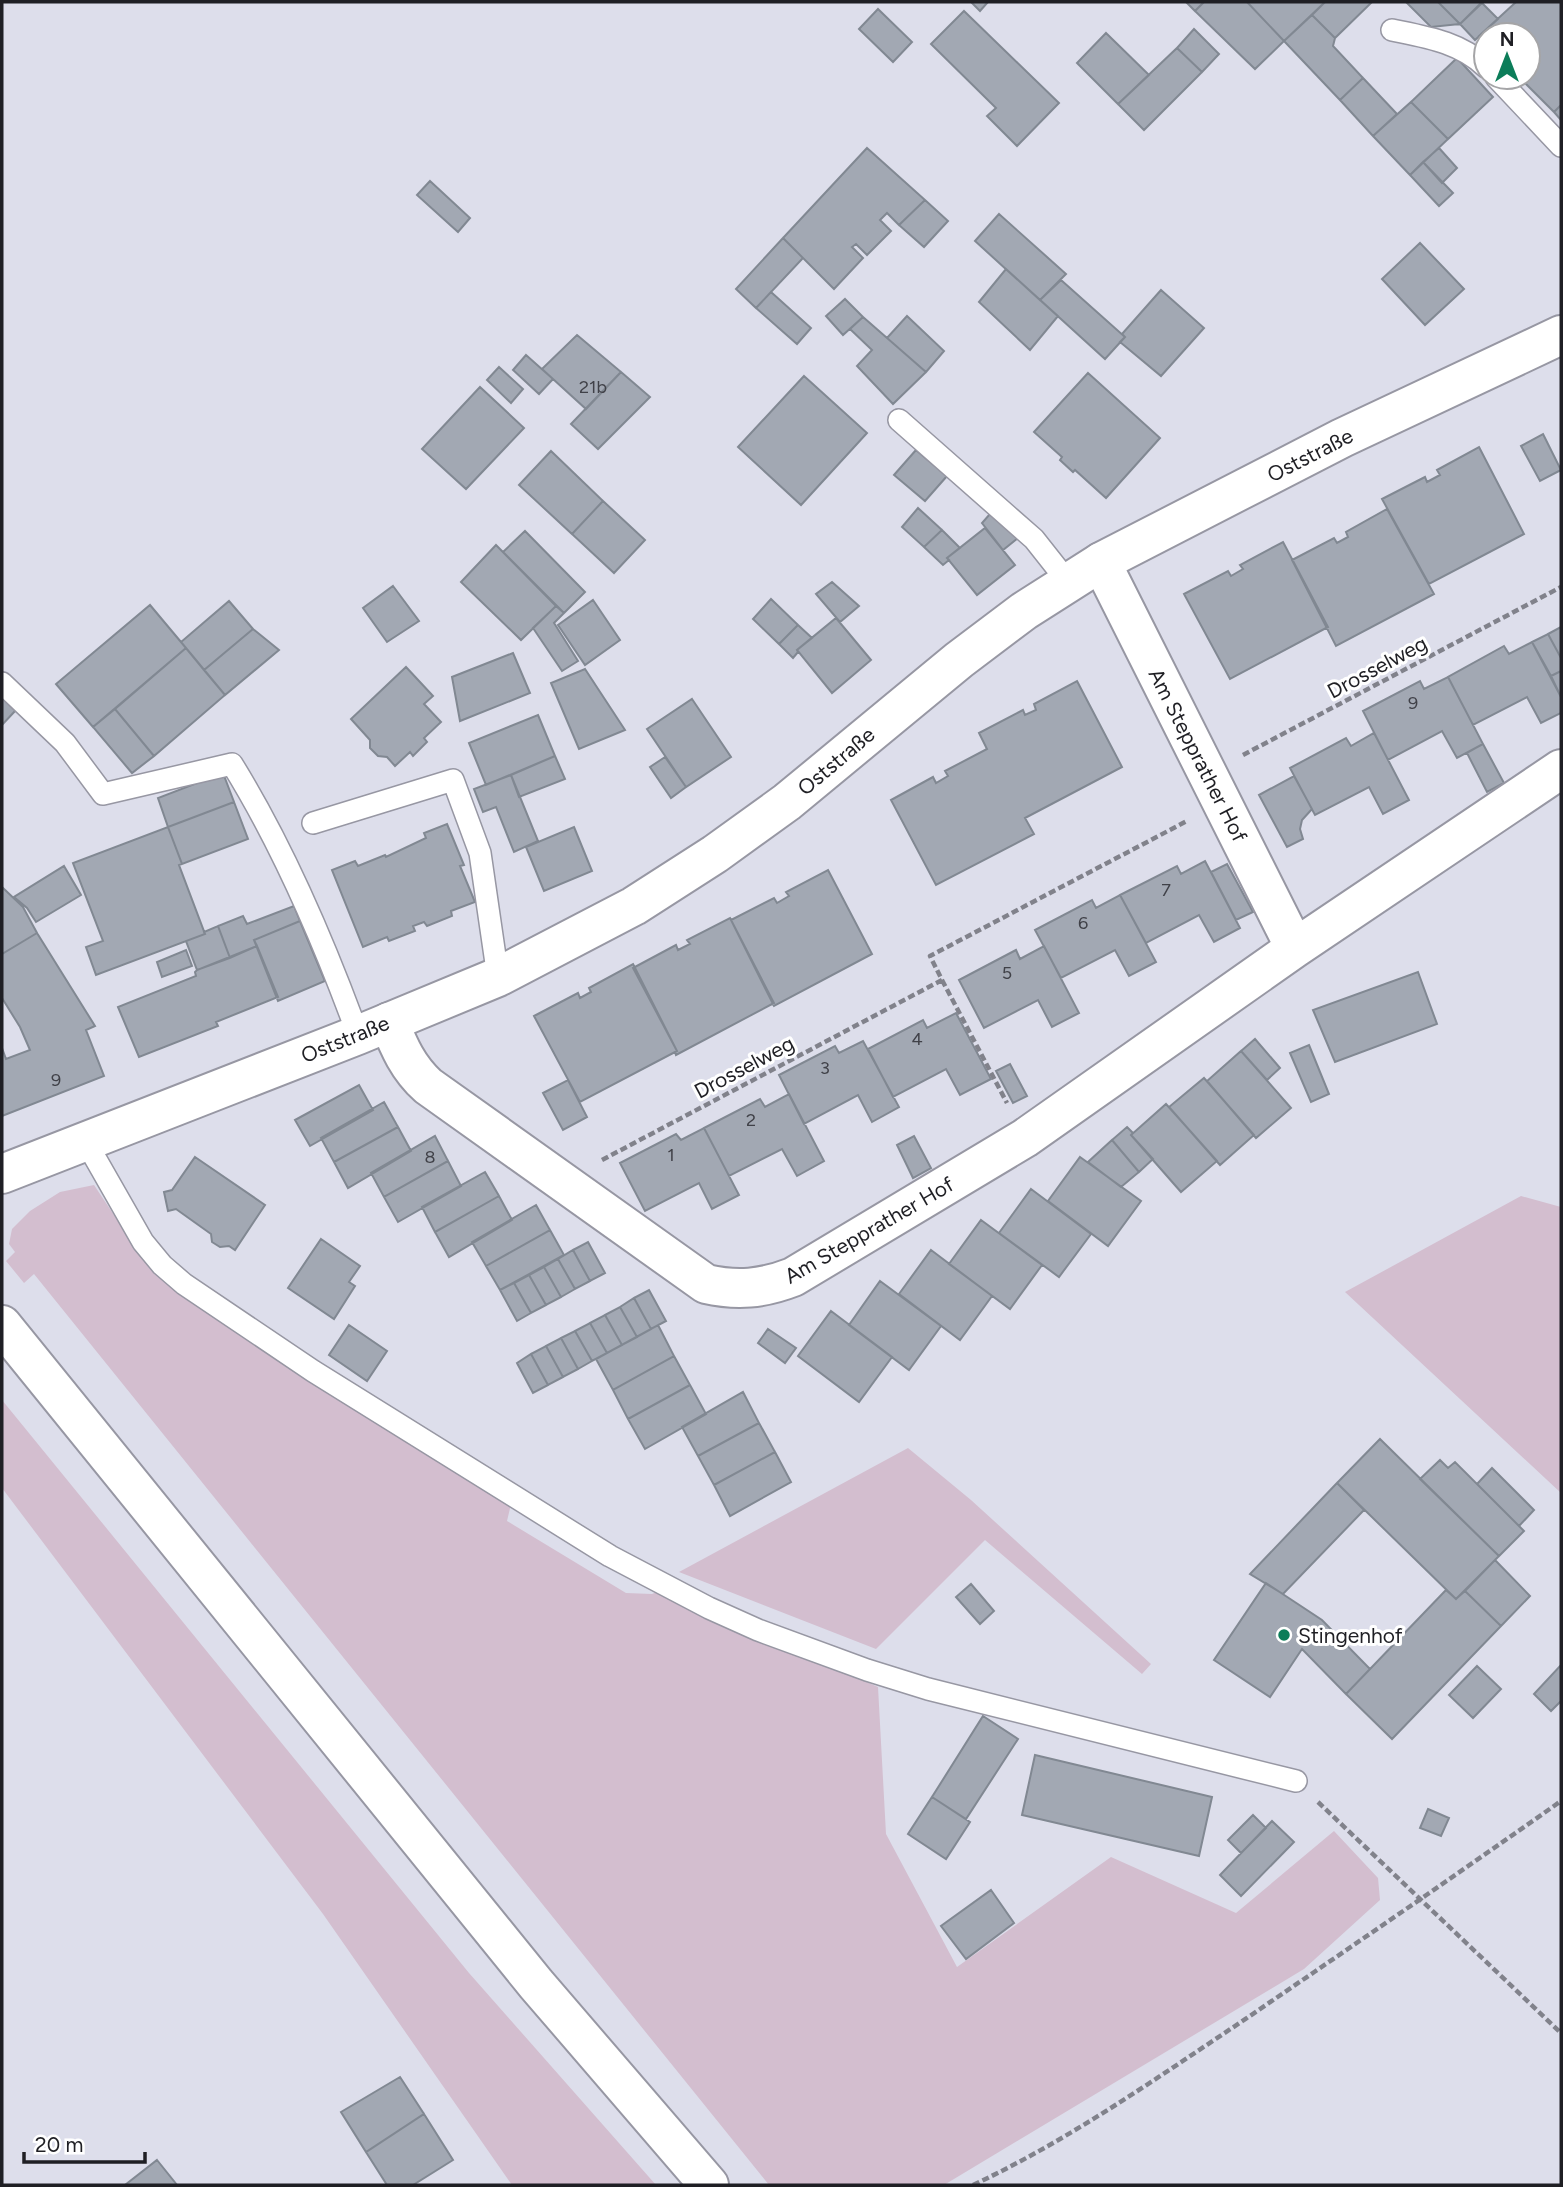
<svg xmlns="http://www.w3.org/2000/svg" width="1563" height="2187" font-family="Figtree,sans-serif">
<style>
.green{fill:#d3becf}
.building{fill:#a2a8b3;stroke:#818892;stroke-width:2}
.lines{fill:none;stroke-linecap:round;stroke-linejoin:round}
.service-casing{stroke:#9797a3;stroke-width:24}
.minor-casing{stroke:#9797a3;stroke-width:42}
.tertiary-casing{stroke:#9797a3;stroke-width:42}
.secondary-casing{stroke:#9797a3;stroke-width:42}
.path{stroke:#81828b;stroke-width:4.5;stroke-dasharray:7 3.5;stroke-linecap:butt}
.service{stroke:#fff;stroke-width:21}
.minor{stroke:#fff;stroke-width:38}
.tertiary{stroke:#fff;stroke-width:38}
.secondary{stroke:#fff;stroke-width:38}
.poi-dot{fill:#0c7d59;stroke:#fff;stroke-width:2.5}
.labels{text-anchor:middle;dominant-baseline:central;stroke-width:6;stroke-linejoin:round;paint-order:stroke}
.number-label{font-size:18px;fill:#404148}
.street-label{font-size:21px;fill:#1f1f24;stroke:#fff}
.poi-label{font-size:21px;fill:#1f1f24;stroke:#fff;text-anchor:start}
</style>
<rect width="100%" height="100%" fill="#dddeeb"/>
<path class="green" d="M94,1185l56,84 361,235 -4,17 119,72 26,1 7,-3 219,96 8,147 71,133 154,-110 125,56 98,-82 44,47 2,22 -76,69 -360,216h-175l-735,-911 -10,9 -18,-22 9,-9 -6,-8 3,-15 18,-18 30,-19z
M1521,1196l40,11v286l-216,-201z
M2,1400l467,573 187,212h-144l-189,-271 -321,-426z
M908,1448l63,52 180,164 -9,10 -157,-134 -109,109 -197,-77z"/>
<path class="building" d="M971,2h17l-8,9z
M1186,2h18l-9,9z
M1204,2h43l37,39 -29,28 -60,-58z
M1247,2h78l-41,39z
M1325,2h47l-37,36 -23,-23z
M1406,2h32l22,22 -29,3z
M1438,2h44l-22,22z
M1516,2h45v103l-7,7 -35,-35h9v-42h-42v8l-7,-7z
M1482,3l16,16 -23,21 -15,-16z
M878,9l34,33 -19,20 -34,-33z
M964,11l95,92 -42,43 -30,-30 9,-8 -65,-64z
M1312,15l23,23 -2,8 30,32 -23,22 -56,-59z
M1194,29l25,25 -17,18 -25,-24z
M1106,33l43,42 -31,29 -41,-41z
M1177,48l25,24 -58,58 -26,-26z
M1457,58l36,39 -45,42 -37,-37z
M1363,78l34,36 -24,22 -33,-36z
M1411,102l37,37 -38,36 -37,-39z
M1561,105v15l-7,-8z
M867,148l58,52 -26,25 -12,-12 -7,7 11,11 -24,24 -11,-11 -4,3 11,11 -29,31 -51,-51z
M1439,148l18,20 -15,15 -19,-21z
M1423,162l30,31 -14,13 -29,-31z
M430,181l40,37 -12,14 -41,-37z
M925,200l23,21 -24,26 -25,-22z
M999,214l67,60 -26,26 -65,-59z
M783,238l20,20 -47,50 -20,-19z
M1420,243l44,46 -39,36 -43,-46z
M1006,269l52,47 -28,34 -51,-48z
M1061,280l64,57 -20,22 -65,-59z
M1161,290l43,38 -43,48 -41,-34 5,-5 -3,-3z
M771,292l40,36 -14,16 -41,-36z
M845,299l18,18 -20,18 -17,-19z
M907,316l37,35 -18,21 -39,-34z
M863,317l63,55 -33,32 -36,-38 15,-16 -22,-21z
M577,335l44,37 -35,37 -44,-40z
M526,355l27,24 -14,15 -26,-24z
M499,367l24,22 -12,14 -24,-23z
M621,372l29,25 -52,52 -27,-25z
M1088,373l72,65 -54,60 -31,-28 -2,2 -13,-12 2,-3 -28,-25z
M804,376l63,57 -66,72 -63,-58z
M480,387l44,41 -58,61 -44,-40z
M1543,434l18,36 -21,11 -19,-35z
M1479,447l45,87 -95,50 -47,-85 43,-22 2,5 13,-7 -3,-5z
M916,450l31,26 -22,25 -31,-26z
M551,451l52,50 -31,33 -53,-49z
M603,501l42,39 -31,33 -42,-39z
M918,508l24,22 -18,17 -22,-20z
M1387,509l47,85 -98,52 -44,-86 42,-22 3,5 11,-6 -2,-5z
M990,514l28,24 -15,12 -21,-27z
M985,528l30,37 -38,30 -30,-37z
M942,530l18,18 -13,10 2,2 -6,5 -19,-18z
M525,531l60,61 -21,21 -61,-61z
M1283,542l45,85 -98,52 -46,-85 44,-23 3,5 12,-7 -3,-4z
M496,545l60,61 -35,34 -60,-58z
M832,582l27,24 -19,16 -24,-28z
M393,586l26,35 -32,21 -24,-34z
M771,599l27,26 -19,19 -26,-25z
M593,600l27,40 -35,25 -27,-40z
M229,601l24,28 -49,41 -23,-28z
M150,605l36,43 -93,79 -37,-43z
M556,606l8,7 -10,10 24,38 -16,10 -29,-43z
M836,618l35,42 -39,33 -35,-43z
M798,625l14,13 -15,12 1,2 -5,6 -14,-14z
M1561,627v31l-13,-24z
M253,629l26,21 -54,45 -21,-25z
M1548,634l13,24v13l-10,5 -19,-34z
M1532,642l29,55v16l-20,10 -14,-26 -54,28 -25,-48 56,-31 5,8z
M186,648l39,47 -71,61 -39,-47z
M513,653l17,40 -70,28 -8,-44z
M406,667l27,29 -9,8 17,18 -17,16 3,4 -14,14 -3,-4 -15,14 -8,-9 -9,-1 -8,-8v-8l-19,-21z
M585,669l40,61 -46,19 -28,-66z
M1561,671v26l-10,-21z
M1448,677l35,67 -26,14 -15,-27 -54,29 -25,-49 57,-30 4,8z
M1077,681l45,86 -97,51 9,16 -98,51 -45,-85 42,-23 3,6 12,-7 -3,-5 42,-22 -8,-16 44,-23 2,5 11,-5 -2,-6z
M2,697l14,13 -14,15z
M692,699l39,58 -45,30 -39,-58z
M115,709l39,47 -22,17 -39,-46z
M538,715l17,41 -69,29 -17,-42z
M1374,733l35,67 -26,14 -14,-27 -54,28 -25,-47 56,-30 5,8z
M1483,744l21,39 -17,9 -20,-39z
M555,756l10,23 -46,18 -8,-22z
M665,757l21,30 -15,11 -21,-31z
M223,773l11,29 -66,25 -10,-29z
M511,775l27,66 -24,11 -18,-45 -13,5 -9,-23z
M1294,776l18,33 -10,11 -2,9 3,10 -16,8 -28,-52z
M234,802l14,37 -66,25 -14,-37z
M447,824l17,41 -4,1 15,36 -24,9 1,5 -25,10 -3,-4 -11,4 2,5 -26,10 -2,-4 -24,10 -31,-77 23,-9 3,5 27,-11 1,2 40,-19 -2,-5z
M168,827l14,37 -3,1 26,69 -109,41 -10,-28 17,-6 -30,-78z
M574,827l18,44 -48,20 -18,-44z
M1205,861l35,67 -26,14 -15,-27 -53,28 -26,-48 57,-29 4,8z
M1227,864l26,48 -17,8 -25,-48z
M64,866l17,29 -45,27 -9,-14 -13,-11z
M828,870l44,84 -98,52 -43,-86 43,-22 3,5 12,-7 -3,-4z
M2,887l21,20 14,26 -35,21z
M1120,895l36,67 -27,14 -14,-26 -54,28 -26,-48 57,-30 4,8z
M294,906l6,15 -46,19 3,6 -27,12 -12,-32 25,-10 4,8z
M730,918l44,85 -98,52 -1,-3 2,-1 -44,-83 43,-23 2,5 12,-6 -3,-4z
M300,921l25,60 -47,20 -24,-61z
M218,926l12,32 -33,12 -11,-29 19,-7 -1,-2z
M37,933l58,93 -9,4 18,46 -102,40v-68l4,11 24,-9 -10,-23 -18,-29v-44z
M257,946l21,51 -62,25 2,4 -79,31 -21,-50 78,-31 -1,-4 2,-2z
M1044,946l35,67 -27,14 -14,-27 -54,28 -25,-48 57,-30 4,9z
M186,950l6,16 -30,11 -5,-15z
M633,964l44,87 -97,51 -46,-86 44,-23 2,5 11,-6 -2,-4z
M1418,972l19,52 -102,38 -22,-52z
M956,1013l35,66 -31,16 -14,-26 -53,28 -25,-48 55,-29 4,8z
M1255,1039l25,29 -13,12 -26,-29z
M863,1041l36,66 -27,15 -14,-27 -54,29 -25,-49 56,-29 4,7z
M1309,1045l20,49 -18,8 -21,-49z
M1241,1051l50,57 -35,30 -49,-57z
M1010,1064l17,32 -14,7 -17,-32z
M1204,1078l50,57 -34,30 -51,-58z
M568,1080l19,37 -24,13 -20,-37z
M359,1085l14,25 -63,36 -15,-26z
M789,1094l35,67 -27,15 -15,-27 -53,27 -25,-48 56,-29 5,8z
M384,1102l14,25 -64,35 -13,-24z
M1166,1104l51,57 -36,31 -50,-57z
M398,1127l13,24 -63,37 -14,-26z
M1127,1127l6,6 -2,2 22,24 -14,13 -27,-32z
M704,1128l35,67 -27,14 -13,-26 -54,28 -25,-48 56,-29 5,6z
M435,1136l13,25 -64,36 -13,-24z
M914,1136l17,32 -18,10 -16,-33z
M1112,1140l27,32 -18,15 -33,-25z
M195,1157l70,48 -30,45 -6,-4 -9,1 -8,-5 -1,-8 -35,-25 -8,2 -4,-19 8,-2z
M1080,1157l61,44 -33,45 -60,-45z
M448,1161l13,25 -63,36 -14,-25z
M485,1172l14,24 -64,36 -13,-25z
M1031,1189l60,45 -32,43 -60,-44z
M499,1196l13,24 -63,37 -14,-25z
M536,1205l14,25 -64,36 -14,-24z
M981,1220l61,45 -32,44 -61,-45z
M550,1230l14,25 -64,35 -14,-24z
M321,1239l39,27 -11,16 6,4 -21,33 -46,-31z
M588,1242l17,31 -15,8 -17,-31z
M573,1250l17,31 -15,8 -17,-30z
M931,1250l61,46 -32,44 -61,-46z
M558,1259l17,30 -14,8 -17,-30z
M544,1267l17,30 -15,8 -17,-30z
M529,1275l17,30 -15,8 -17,-30z
M880,1281l61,45 -32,44 -60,-45z
M514,1283l17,30 -14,8 -17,-31z
M649,1290l17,31 -15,8 -17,-31z
M634,1298l17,31 -14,8 -17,-30z
M620,1307l17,30 -15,8 -17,-30z
M831,1311l61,46 -33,45 -61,-46z
M605,1315l17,30 -15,8 -17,-30z
M590,1323l17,30 -15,8 -17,-30z
M349,1325l38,26 -20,30 -38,-26z
M658,1325l16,31 -61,34 -17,-31z
M768,1329l28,19 -11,15 -27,-20z
M575,1331l17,30 -14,8 -17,-31z
M561,1338l17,31 -15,8 -17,-31z
M546,1346l17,31 -15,8 -17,-31z
M531,1354l17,31 -15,8 -16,-30z
M674,1356l16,29 -62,34 -15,-29z
M690,1385l16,29 -61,35 -17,-30z
M743,1392l16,31 -61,33 -16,-29z
M759,1423l16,29 -61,33 -16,-29z
M1380,1439l119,117 -43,43 -119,-116z
M775,1452l16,30 -61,34 -16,-31z
M1440,1460l8,8 7,-6 69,69 -25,25 -79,-77z
M1492,1468l42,42 -15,16 -42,-42z
M1337,1483l27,27 -81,84 -33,-20z
M1495,1560l35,36 -29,30 -36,-35z
M1266,1583l56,37 48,49 -24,25 -44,-45 -32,48 -56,-37z
M971,1584l23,27 -14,13 -24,-27z
M1446,1590l10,9 9,-8 36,35 -109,113 -46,-45z
M1561,1665v36l-10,10 -17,-17z
M1477,1666l24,23 -28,29 -24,-23z
M983,1716l35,23 -52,80 -34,-22z
M1035,1755l177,42 -13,59 -177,-41z
M932,1797l38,25 -24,37 -38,-25z
M1428,1809l21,9 -8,18 -21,-8z
M1253,1815l13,13 -25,25 -13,-13z
M1272,1821l22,21 -53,54 -21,-21z
M991,1890l23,33 -48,36 -25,-33z
M400,2077l24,37 -58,38 -25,-40z
M424,2114l29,46 -40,25h-26l-21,-33z
M157,2160l20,25h-52z"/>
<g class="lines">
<defs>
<path id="service" d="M1392,30c34,7 68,12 94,37
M1496,77l65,69
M899,420l135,119 34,43
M2,683l63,60 38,51 129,-30c52,84 92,178 126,271
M313,823l140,-43 27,73 18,124
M86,1142l57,100 19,23 22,19 129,87 297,185 99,52 49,22 109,40 61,19 368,92"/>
<path id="minor" d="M1101,562l194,386
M389,1022c10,25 19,46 39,64l278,198c31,7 56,5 87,-7l232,-139 270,-190 266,-179"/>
<path id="tertiary" d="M2,1174l356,-139 140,-58 136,-71 81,-52 72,-52 172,-142 65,-49 77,-49 241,-124 219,-103"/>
<path id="secondary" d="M2,1325l534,659 173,201"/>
</defs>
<use href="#service" class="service-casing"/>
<use href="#minor" class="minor-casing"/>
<use href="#tertiary" class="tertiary-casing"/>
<use href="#secondary" class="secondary-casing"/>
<path class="path" d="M1243,755l318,-168
M942,980l65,123
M602,1160l340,-180 -12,-24 257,-135
M1318,1802l243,231
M973,2185c94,-44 181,-105 268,-163 107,-73 214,-146 320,-221"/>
<use href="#service" class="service"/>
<use href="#minor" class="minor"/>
<use href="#tertiary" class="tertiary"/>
<use href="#secondary" class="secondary"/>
</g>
<circle class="poi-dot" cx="1284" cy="1635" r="7"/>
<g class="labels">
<g class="number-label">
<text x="593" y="387">21b</text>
<text x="1413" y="703">9</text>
<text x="1166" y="890">7</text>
<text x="1083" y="923">6</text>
<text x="1007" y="973">5</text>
<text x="917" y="1039">4</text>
<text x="825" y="1068">3</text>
<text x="56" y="1080">9</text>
<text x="751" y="1120">2</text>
<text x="671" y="1155">1</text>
<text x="430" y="1157">8</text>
</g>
<g class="street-label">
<text transform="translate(1310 455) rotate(-27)">Oststraße</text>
<text transform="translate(1377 667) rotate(-28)">Drosselweg</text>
<text transform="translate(1198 755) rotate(63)">Am Stepprather Hof</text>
<text transform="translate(836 761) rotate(-40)">Oststraße</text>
<text transform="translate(345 1039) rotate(-22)">Oststraße</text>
<text transform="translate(744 1067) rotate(-28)">Drosselweg</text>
<text transform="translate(869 1230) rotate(-30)">Am Stepprather Hof</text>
</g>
<g class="poi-label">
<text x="1298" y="1635">Stingenhof</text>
</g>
</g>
<rect width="1563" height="2187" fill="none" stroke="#1f1f24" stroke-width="7"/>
<g transform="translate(1507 56)"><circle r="33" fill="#ffffff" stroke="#a5a5a7" stroke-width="2"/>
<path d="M0-5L12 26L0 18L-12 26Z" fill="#0c7d59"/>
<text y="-10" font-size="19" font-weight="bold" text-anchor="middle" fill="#1f1f24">N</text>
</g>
<path d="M24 2152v10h121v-10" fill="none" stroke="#1f1f24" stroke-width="3.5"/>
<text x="35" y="2152" font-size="21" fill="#1f1f24" stroke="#ffffff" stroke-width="5" paint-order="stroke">20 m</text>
</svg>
